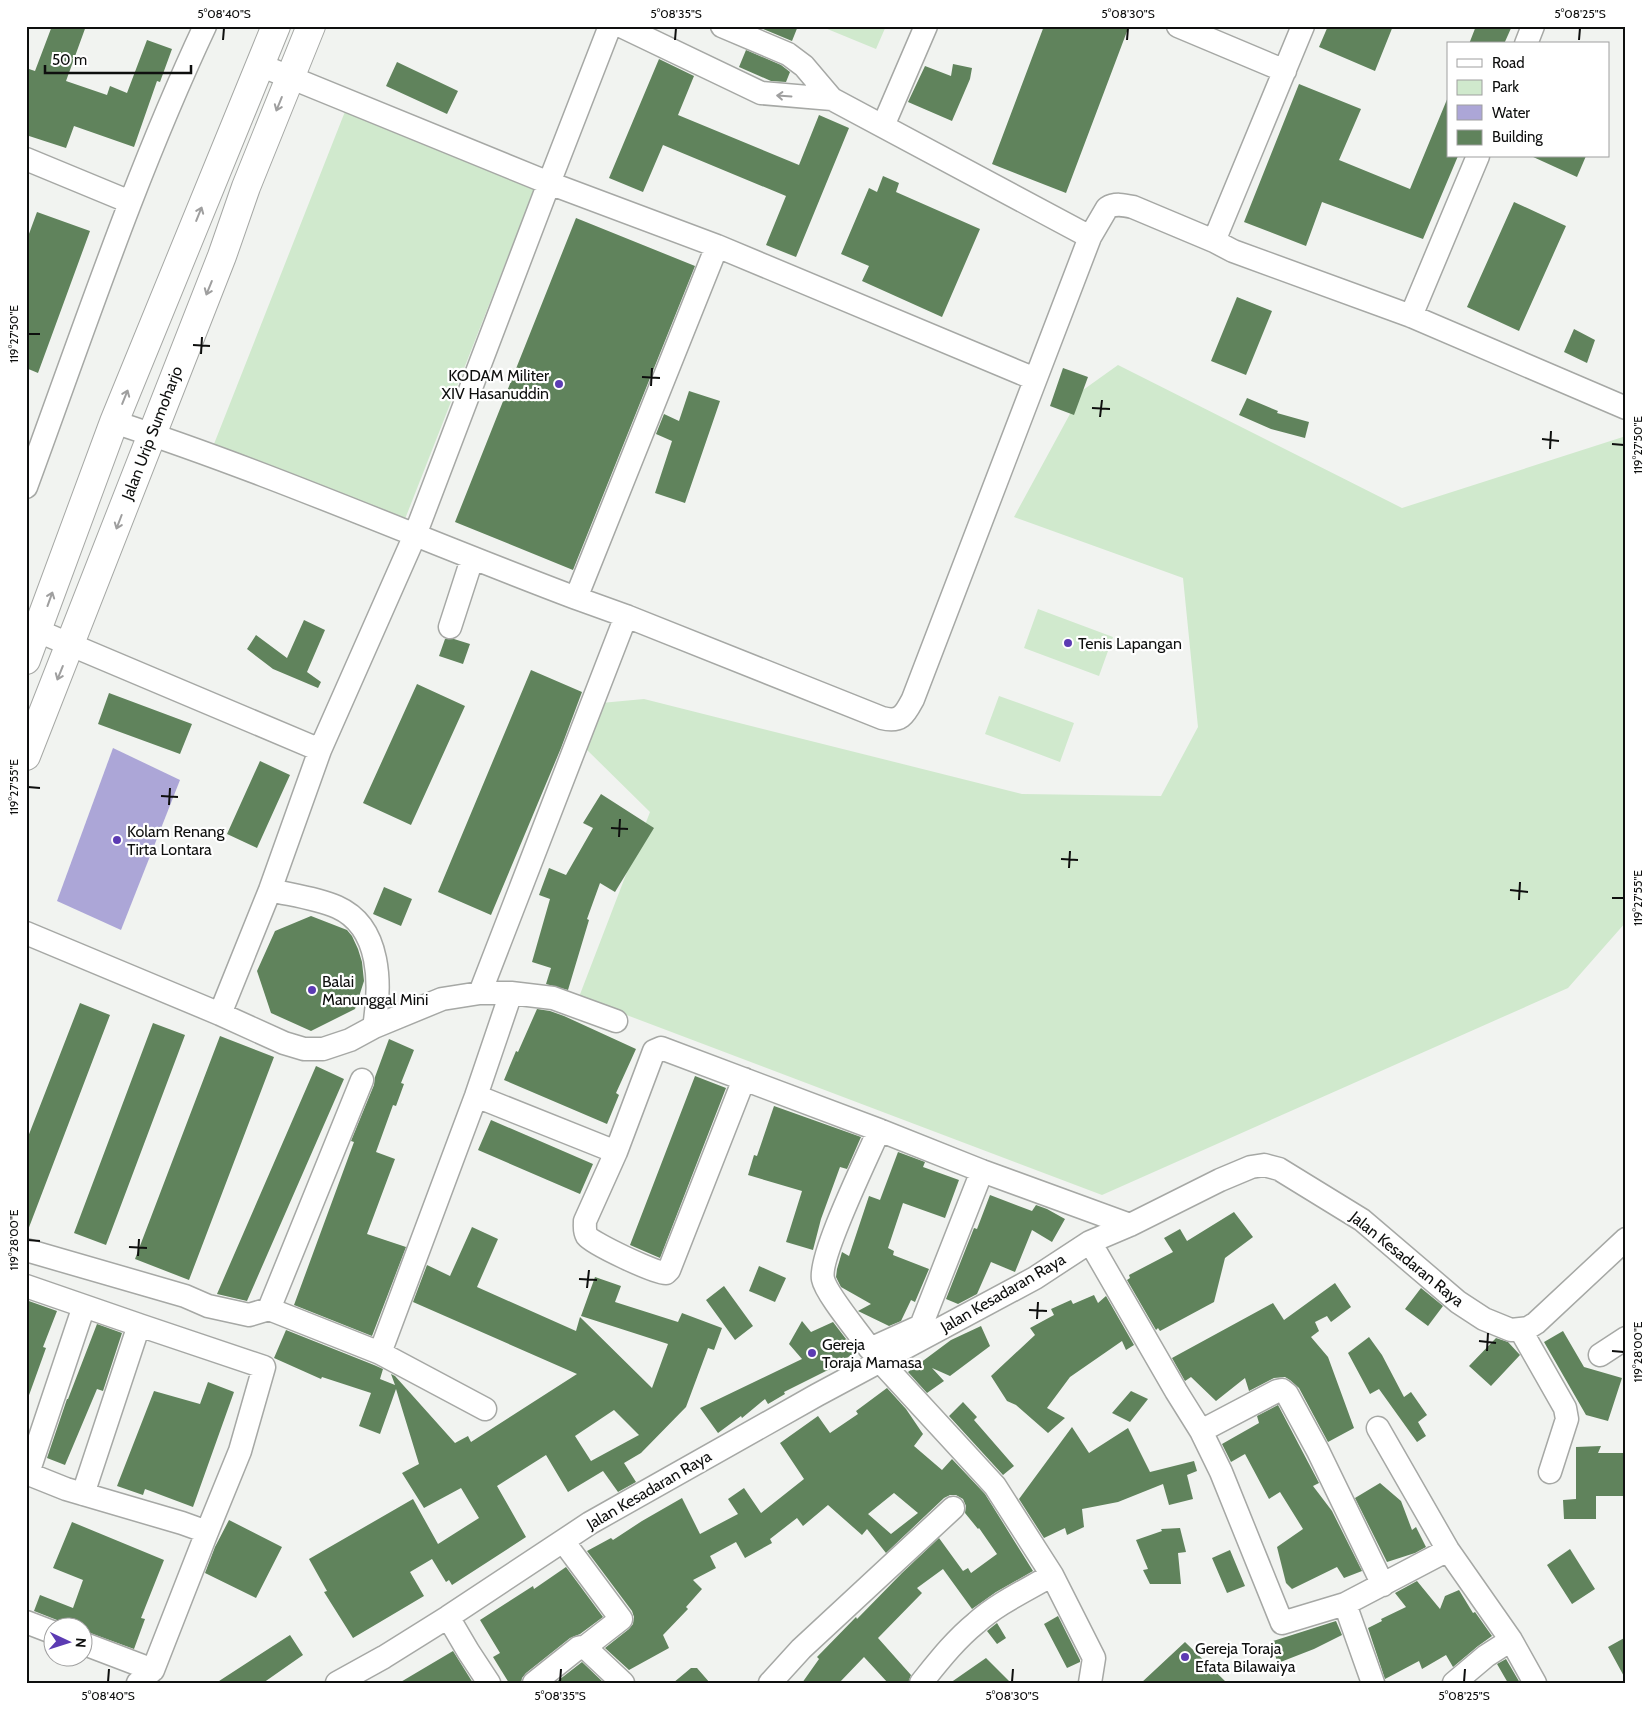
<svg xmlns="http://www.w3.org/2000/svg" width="1652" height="1709" font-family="Cabin,sans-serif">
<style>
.green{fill:#d0e9cd}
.water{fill:#aca6d7}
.building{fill:#60835c;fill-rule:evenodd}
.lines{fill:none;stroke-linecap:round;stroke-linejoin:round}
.minor-casing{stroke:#a6a8a5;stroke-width:25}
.highway-casing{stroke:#a6a8a5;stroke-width:30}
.minor{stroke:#fff;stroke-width:22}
.highway{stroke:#fff;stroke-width:28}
.oneway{stroke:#9f9f9f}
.ticks{fill:none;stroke:#0e0f0e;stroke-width:2}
.poi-dot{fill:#5c3bb3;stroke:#fff;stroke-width:2}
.labels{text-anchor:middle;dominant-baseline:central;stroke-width:4.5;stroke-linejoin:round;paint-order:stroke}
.poi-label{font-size:16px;fill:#0e0f0e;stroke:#fff;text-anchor:start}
.street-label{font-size:16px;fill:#0e0f0e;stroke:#fff}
.neatline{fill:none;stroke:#0e0f0e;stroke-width:2}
.ticks-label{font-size:12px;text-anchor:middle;fill:#0e0f0e}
</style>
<rect width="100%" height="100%" fill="#f1f3f0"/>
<path class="green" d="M820,26h66l-10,23z
M346,109l190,76 -131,334 -191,-75z
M1118,365l284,143 224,-72v486l-58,66 -466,207 -523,-198 71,-185 -66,-65 17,-44 43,-4 378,95 139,2 37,-69 -15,-149 -169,-61 69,-127z
M1038,609l75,28 -14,39 -75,-28z
M999,696l75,27 -14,39 -75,-28z"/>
<path class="water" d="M113,748l67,32 -59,150 -64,-29z"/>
<path class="building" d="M52,26h34l-20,55 41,14 3,-9 17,7 20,-53 25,9 -12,33 -3,-1 -23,66 -60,-21 -8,22 -40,-13v-67l9,3z
M756,26h42l-6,15z
M1044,26h85l-63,167 -74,-29z
M1328,26h65l-18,45 -56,-24z
M1476,26h36l-8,18h-35z
M746,50l35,15 9,7 -4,10 -15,-1 -32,-14z
M659,59l35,17 -16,39 121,50 20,-50 30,13 -53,129 -30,-12 20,-49 -123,-51 -20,47 -34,-14z
M397,62l61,29 -11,23 -61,-28z
M953,64l19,4 -2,11 -18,42 -44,-19 17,-36 26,10z
M1299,84l62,25 -22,51 71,29 38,-92v59h10l-35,83 -101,-37 -16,44 -62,-24z
M1531,156h55l-9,21z
M883,176l16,7 -3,9 84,37 -38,88 -80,-36 7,-15 -28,-12 28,-66 8,4z
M1514,202l52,24 -47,105 -52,-24z
M37,212l53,19 -52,142 -12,-5v-126z
M576,218l119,48 -122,304 -118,-48z
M1237,297l35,14 -26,64 -35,-14z
M1574,329l21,11 -8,23 -23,-11z
M1063,368l25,9 -14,38 -24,-9z
M689,391l31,10 -35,102 -30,-10 17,-52 -16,-7 8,-20 15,7z
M1247,398l31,13 -1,2 32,9 -4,16 -34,-9 -32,-14z
M304,620l21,10 -18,42 14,10 -3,6 -45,-19 -26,-20 9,-14 31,23z
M445,639h9l16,5 -7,20 -24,-8z
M531,670l51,22 -21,56 -70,167 -53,-23z
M417,684l48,22 -54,119 -48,-22z
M109,693l83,31 -12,30 -82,-30z
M260,761l30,14 -33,73 -30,-14z
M601,794l53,34 -39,64 -15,-9 -13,36 2,1 -21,70 -22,-6 5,-16 -19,-6 18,-63 -11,-4 10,-27 17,7 27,-47 -10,-5z
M384,887l28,12 -11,27 -28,-12z
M311,916l36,14 5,6 6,13 4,13 2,19 -9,28 -44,22 -40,-18 -14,-42 18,-40z
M80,1003l30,12 -82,215h-2v-88z
M537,1009l13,2 14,5 72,33 -20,44 3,2 -12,29 -103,-44 12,-29 2,1z
M153,1023l32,12 -79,210 -32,-12z
M220,1036l54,21 -85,223 -54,-21z
M389,1039l25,11 -13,33 3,1 -8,22 -3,-1 -17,47 19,7 -28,75 39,13 -34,89 -78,-31 60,-163 -3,-1 23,-56 1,-8z
M316,1066l28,13 -97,222 -30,-7z
M695,1076l31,12 -66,170 -30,-13z
M774,1106l87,31 -14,32 -7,-2 -19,52 -8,31 -27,-8 16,-51 -54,-16 6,-20 3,1z
M491,1120l102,44 -13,30 -102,-44z
M898,1152l27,10 -2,5 36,13 -14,38 -42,-15 -15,45 6,3 -1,4 36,14 -14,33 -4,-2 -10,21 -12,5 -31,-15 13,-7 -30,-17 -5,-10 1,-8 5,-17 7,4 20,-60 11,4z
M990,1195l42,16 4,-6 11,4 18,10 -13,23 -20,-12 -17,42 -24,-10 -14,32 -19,10 -12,-5 28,-71 3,1z
M1234,1212l19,25 -28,21 -11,44 -54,29 -2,-3 -2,2 -29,-50 3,-2 -1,-3 44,-23 -9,-14 16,-9 7,12z
M472,1227l26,12 -21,48 99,44 4,-14 72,71 16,-44 -87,-28 14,-39 26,9 -6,16 63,20 4,-9 40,15 -8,22 -6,-2 -22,59 -45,46 -17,10 12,19 -18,10 -15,-21 -35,21 -22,-37 -49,31 29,51 -74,48 -3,-5 -3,2 -14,-23 -22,13 14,24 -71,42 -29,-46 3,-1 -18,-32 104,-60 25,45 41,-26 -18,-30 -37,20 -22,-35 17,-9 -23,-75 -16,45 -21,-8 12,-33 -49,-16 -1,2 -47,-21 12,-28 88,35 9,4 -3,10 15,6 -4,-11 4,2 60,67 13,-7 3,6 106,-68 -164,-72 14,-37 23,11zM614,1410l25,25 -48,26 -16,-25z
M759,1266l27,12 -11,24 -26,-11z
M1335,1283l16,24 -20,15 -4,-6 -12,6 4,9 -8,6 17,20 26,71 -26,14 -29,-54 -9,-8 -5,-3 -11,1 -25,13 -4,-13 -29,23 -25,-24 -6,4 -13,-23 101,-55 11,17z
M724,1286l29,40 -18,14 -29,-40z
M1421,1288l22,18 -15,20 -23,-17z
M1094,1295l4,8 8,-7 28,49 -8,5 -4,-9 -52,36 -23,31 18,10 -17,15 -32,-28 -9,-4 -16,-25 44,-41 -5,-7 24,-13 -3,-6 20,-9 2,4z
M26,1300l31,11 -14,36 3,1 -18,50 -2,-1z
M802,1321l9,11 22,-10 23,30 -26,17 -46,23 1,2 -17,10 -3,-5 -23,19 -1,-2 -23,17 -18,-25 102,-49 -13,-15z
M97,1324l25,9 -19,58 -6,-2 -32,76 -18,-7 20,-59h1z
M981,1326l9,20 -40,30 -18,-8 12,13 -17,12 -19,-21 43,-32z
M1563,1331l21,36 38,11 -14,43 -22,-6 -42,-73z
M1369,1337l13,18 22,42 7,-5 16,23 -9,7 8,14 -9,6 -38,-53 -9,5 -22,-41z
M1496,1338l12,4 12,13 -29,31 -22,-20z
M208,1382l26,10 -41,115 -48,-18 -2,6 -26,-9 37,-95 46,13z
M887,1388l19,21 17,25 -9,12 28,24 10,-11 33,35 48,77 -37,21 -24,17 -29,-40 -26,19 5,5 -44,45 33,37 -3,8h-20l-24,-26 -25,26h-37l17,-24 -2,-2 39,-40 1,2 45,-46 37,-35 24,33 5,-3 3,5 26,-19 -18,-26 -1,1 -13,-16 1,-7 -3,-7 -7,-4h-6l-6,3 -58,55 -19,-24 -5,6 -34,-30 -25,21 -6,-8 -27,21 2,4 -27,15 -9,-16 -26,14 6,12 -23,12 9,9 -16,18 2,2 -25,26 6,13 -40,22 -24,-22 24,-19 4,-5 1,-7 -2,-6 -45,-60 24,-13 2,2 29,-19 40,-23 18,36 38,-20 -10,-15 16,-11 17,25 43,-34 -24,-36 38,-27 12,17 28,-19 -2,-3zM894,1493l24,20 -27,21 -23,-20z
M1131,1391l17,8 -18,23 -18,-9z
M963,1402l14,15 -3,3 40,46 -11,9 -54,-59z
M1278,1405l41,78 -6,3 19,25 30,60 -18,7 -7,-11 -45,22 -6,-6 -9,-36 26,-18 -23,-37 -11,7 -24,-45 -14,8 -9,-18 37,-21 -2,-7z
M1072,1427l17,26 39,-25 22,44 44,-11 3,10 -10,4 6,24 -24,6 -6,-21 -45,18 -36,7 2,18 -17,8 -2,-7 -21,10 -25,-39z
M1601,1446l-3,7h28v43h-30v23h-32l-1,-19 13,-1v-52z
M1380,1483l21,18 11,29 4,-3 10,20 -11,6 -28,9 -32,-64z
M229,1520l53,27 -26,51 -51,-25 10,-26z
M72,1522l92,38 -23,58 4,1 -11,30 -52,-19v-4h-18l-7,-6 -23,-9 6,-16 33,13 10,-28 -30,-12z
M1180,1528l6,24 -8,1 3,31h-31l-7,-14 5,-1 -12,-29 26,-9 -1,-2z
M1570,1549l25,40 -23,15 -25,-39z
M1230,1550l15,36 -18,7 -15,-35z
M566,1567l37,50 -23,17 -10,4 -44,35 -4,5 -1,5h-12l-16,-26 7,-4 -20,-33 53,-34 1,3z
M1417,1581l23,28 5,-13 14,-6 14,23 2,-1 17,24 -14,10 -25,21 -7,-12 -24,14 -3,-8 -34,18 -17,-51 14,-7 -1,-2 25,-12 -11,-14z
M1058,1616l22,44v2l-13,6 -23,-44z
M1336,1621l6,14 -28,14 -36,14 -8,-21z
M997,1623l9,15 -9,6 -10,-13z
M290,1635l13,20 -40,28h-47z
M1626,1637v43l-18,-33z
M1185,1642l42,41h-86z
M453,1651l20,32h-74z
M986,1658l25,25h-61z
M1506,1659l14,24h-12l-11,-19z
M582,1662l22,21h-49z
M691,1668h6l13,15h-37z"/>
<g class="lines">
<defs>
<path id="minor" d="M621,26l140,67 71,6
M722,26l66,28 16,12 28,33 258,138
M1178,26l107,45
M1303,26l-89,215 19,10 178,65 215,92
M1526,44l7,-18
M883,126l43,-100
M26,159l104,43
M717,246l318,133
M1411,316l67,-160
M114,422c157,51 308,118 462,176
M26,487c57,-155 109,-312 179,-461
M626,616l256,102c19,5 23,-4 31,-19l177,-462 17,-29c8,-5 17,-3 26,-1l81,34
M450,627l22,-68
M38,631l282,119
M270,890c21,5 46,8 67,17 45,20 44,79 37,120
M26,933l194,81 64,29 20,6h19l27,-9 24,-13 68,-28 38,-6h31l-35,103 -96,257
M480,993l146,-377 -50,-18 141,-352 -168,-63 61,-157
M511,993l42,5 63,23
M220,1014l50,-124 50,-140 95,-215 134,-352 -289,-118
M476,1096l140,56 38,-101 7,-3 218,82 103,41 148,54
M879,1130c-11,26 -61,127 -56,149 3,15 37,55 47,70l51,-23 61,-155
M616,1152l-31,69c0,6 -1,10 2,15 6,8 68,37 79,37l3,-3 75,-191
M1090,1242l86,149 25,40 20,41 61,151 63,-19 103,-54
M26,1250l159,46 23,10 41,9 20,-6 93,-229
M26,1286l113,39
M269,1309l111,44 105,56
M1520,1329l45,79 2,11 -17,53
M1600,1355l26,-17
M880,1361l115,125 57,89 42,83 -4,25
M1378,1428l70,122 63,90 24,43
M1201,1431l76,-40 5,-1 5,4 31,57 65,134
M26,1473l40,16 116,34 25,9 33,-81 24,-84 -125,-42 -56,169
M28,1473l56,-167
M563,1541l58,78 -36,28
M1345,1604l28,79
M448,1617l20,34 21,32
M26,1622l26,10
M82,1643l71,27
M138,1683l15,-13 54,-138
M337,1683l47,-26 64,-40 142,-94 227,-128 218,-117 55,-36 40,-17 90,-45 31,-13 13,-2 15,4 83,51 96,82 26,17 27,11 17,-2 8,-5 90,-84
M534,1683l44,-35 4,-1 7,4 34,32
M770,1683l31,-34 152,-141
M921,1683c17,-21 34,-43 55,-60 22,-20 51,-33 76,-48
M1454,1683l32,-27 25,-16"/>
<path id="highway" d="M26,660l88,-238 162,-396
M26,756l196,-500 24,-69 65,-161"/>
</defs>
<use href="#minor" class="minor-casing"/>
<use href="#highway" class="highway-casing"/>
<use href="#minor" class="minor"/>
<use href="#highway" class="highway"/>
</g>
<defs><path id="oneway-shaft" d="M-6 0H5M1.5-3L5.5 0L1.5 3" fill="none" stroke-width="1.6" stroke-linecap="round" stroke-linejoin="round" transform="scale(1.25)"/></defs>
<g class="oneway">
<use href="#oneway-shaft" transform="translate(784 96) rotate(-176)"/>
<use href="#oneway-shaft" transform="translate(279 104) rotate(112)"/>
<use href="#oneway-shaft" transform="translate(199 214) rotate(-68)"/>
<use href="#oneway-shaft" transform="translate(209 288) rotate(112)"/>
<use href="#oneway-shaft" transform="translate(125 397) rotate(-68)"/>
<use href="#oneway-shaft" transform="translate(119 522) rotate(111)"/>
<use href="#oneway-shaft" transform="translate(50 599) rotate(-70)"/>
<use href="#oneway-shaft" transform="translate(60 673) rotate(112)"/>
</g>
<path class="ticks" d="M223,40l1,-12M675,40l1,-12M1127,40l1,-12M1579,40l1,-12M28,334h12M193,345l17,1M201,354l1,-17M642,377l18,1M651,386l1,-18M1092,408l18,1M1100,417l2,-17M1542,439l17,2M1612,444l12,1M1550,449l1,-18M28,787l12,1M161,796l17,1M169,805l1,-17M611,828l17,1M619,837l1,-18M1061,859l17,1M1069,868l1,-17M1510,890l18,2M1612,898h12M1519,900l1,-18M28,1240l12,1M129,1247l18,1M138,1256l1,-17M579,1279l18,1M587,1288l2,-18M1029,1310l18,1M1037,1319l1,-17M1479,1341l17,2M1487,1351l1,-18M1612,1351l12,1M108,1682l1,-13M560,1682l1,-13M1012,1682l1,-13M1464,1682l1,-13"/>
<g class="poi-dot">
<circle cx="559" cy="384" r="5"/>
<circle cx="1068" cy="643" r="5"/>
<circle cx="117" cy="840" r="5"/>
<circle cx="312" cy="990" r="5"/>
<circle cx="812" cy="1353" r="5"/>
<circle cx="1185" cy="1657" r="5"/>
</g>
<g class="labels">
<g class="poi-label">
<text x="549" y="375" text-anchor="end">KODAM Militer<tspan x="549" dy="18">XIV Hasanuddin</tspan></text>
<text x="1078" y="643">Tenis Lapangan</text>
<text x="127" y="831">Kolam Renang<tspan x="127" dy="18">Tirta Lontara</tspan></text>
<text x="322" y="981">Balai<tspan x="322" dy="18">Manunggal Mini</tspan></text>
<text x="822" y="1344">Gereja<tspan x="822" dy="18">Toraja Mamasa</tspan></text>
<text x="1195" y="1648">Gereja Toraja<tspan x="1195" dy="18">Efata Bilawaiya</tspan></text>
</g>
<g class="street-label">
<text transform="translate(152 433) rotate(-69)">Jalan Urip Sumoharjo</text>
<text transform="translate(1407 1259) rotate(39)">Jalan Kesadaran Raya</text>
<text transform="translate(1003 1293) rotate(-30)">Jalan Kesadaran Raya</text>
<text transform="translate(649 1490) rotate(-30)">Jalan Kesadaran Raya</text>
</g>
</g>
<rect width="1652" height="1709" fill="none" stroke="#ffffff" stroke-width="55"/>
<rect x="1447" y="42" width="162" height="115" fill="#ffffff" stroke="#9f9f9f"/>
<rect x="1457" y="59" width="25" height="8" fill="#ffffff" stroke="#9f9f9f"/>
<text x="1492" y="68" font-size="15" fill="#0e0f0e">Road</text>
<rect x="1457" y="80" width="25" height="15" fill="#d0e9cd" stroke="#9f9f9f"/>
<text x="1492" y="92" font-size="15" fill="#0e0f0e">Park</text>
<rect x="1457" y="105" width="25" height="15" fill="#aca6d7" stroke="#9f9f9f"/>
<text x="1492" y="118" font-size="15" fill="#0e0f0e">Water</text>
<rect x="1457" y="130" width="25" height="15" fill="#60835c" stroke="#9f9f9f"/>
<text x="1492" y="142" font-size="15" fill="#0e0f0e">Building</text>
<g transform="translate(68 1642) rotate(94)"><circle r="24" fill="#ffffff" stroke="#9f9f9f"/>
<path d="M0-4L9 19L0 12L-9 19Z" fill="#5c3bb3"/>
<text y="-8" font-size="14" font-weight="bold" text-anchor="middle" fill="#0e0f0e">N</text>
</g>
<path d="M45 65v8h146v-8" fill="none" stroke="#0e0f0e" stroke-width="2.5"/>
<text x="52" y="65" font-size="15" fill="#0e0f0e" stroke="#ffffff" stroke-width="4" paint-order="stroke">50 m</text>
<rect x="28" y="28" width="1596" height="1654" class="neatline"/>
<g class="ticks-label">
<text x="224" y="18">5°08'40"S</text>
<text x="676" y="18">5°08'35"S</text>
<text x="1128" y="18">5°08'30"S</text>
<text x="1580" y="18">5°08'25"S</text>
<text transform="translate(14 334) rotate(-90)" y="4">119°27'50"E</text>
<text transform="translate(1638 445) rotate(-90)" y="4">119°27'50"E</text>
<text transform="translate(14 787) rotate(-90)" y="4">119°27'55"E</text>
<text transform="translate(1638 898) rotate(-90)" y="4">119°27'55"E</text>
<text transform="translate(14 1240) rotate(-90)" y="4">119°28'00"E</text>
<text transform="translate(1638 1352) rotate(-90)" y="4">119°28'00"E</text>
<text x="108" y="1700">5°08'40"S</text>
<text x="560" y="1700">5°08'35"S</text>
<text x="1012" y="1700">5°08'30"S</text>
<text x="1464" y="1700">5°08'25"S</text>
</g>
</svg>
